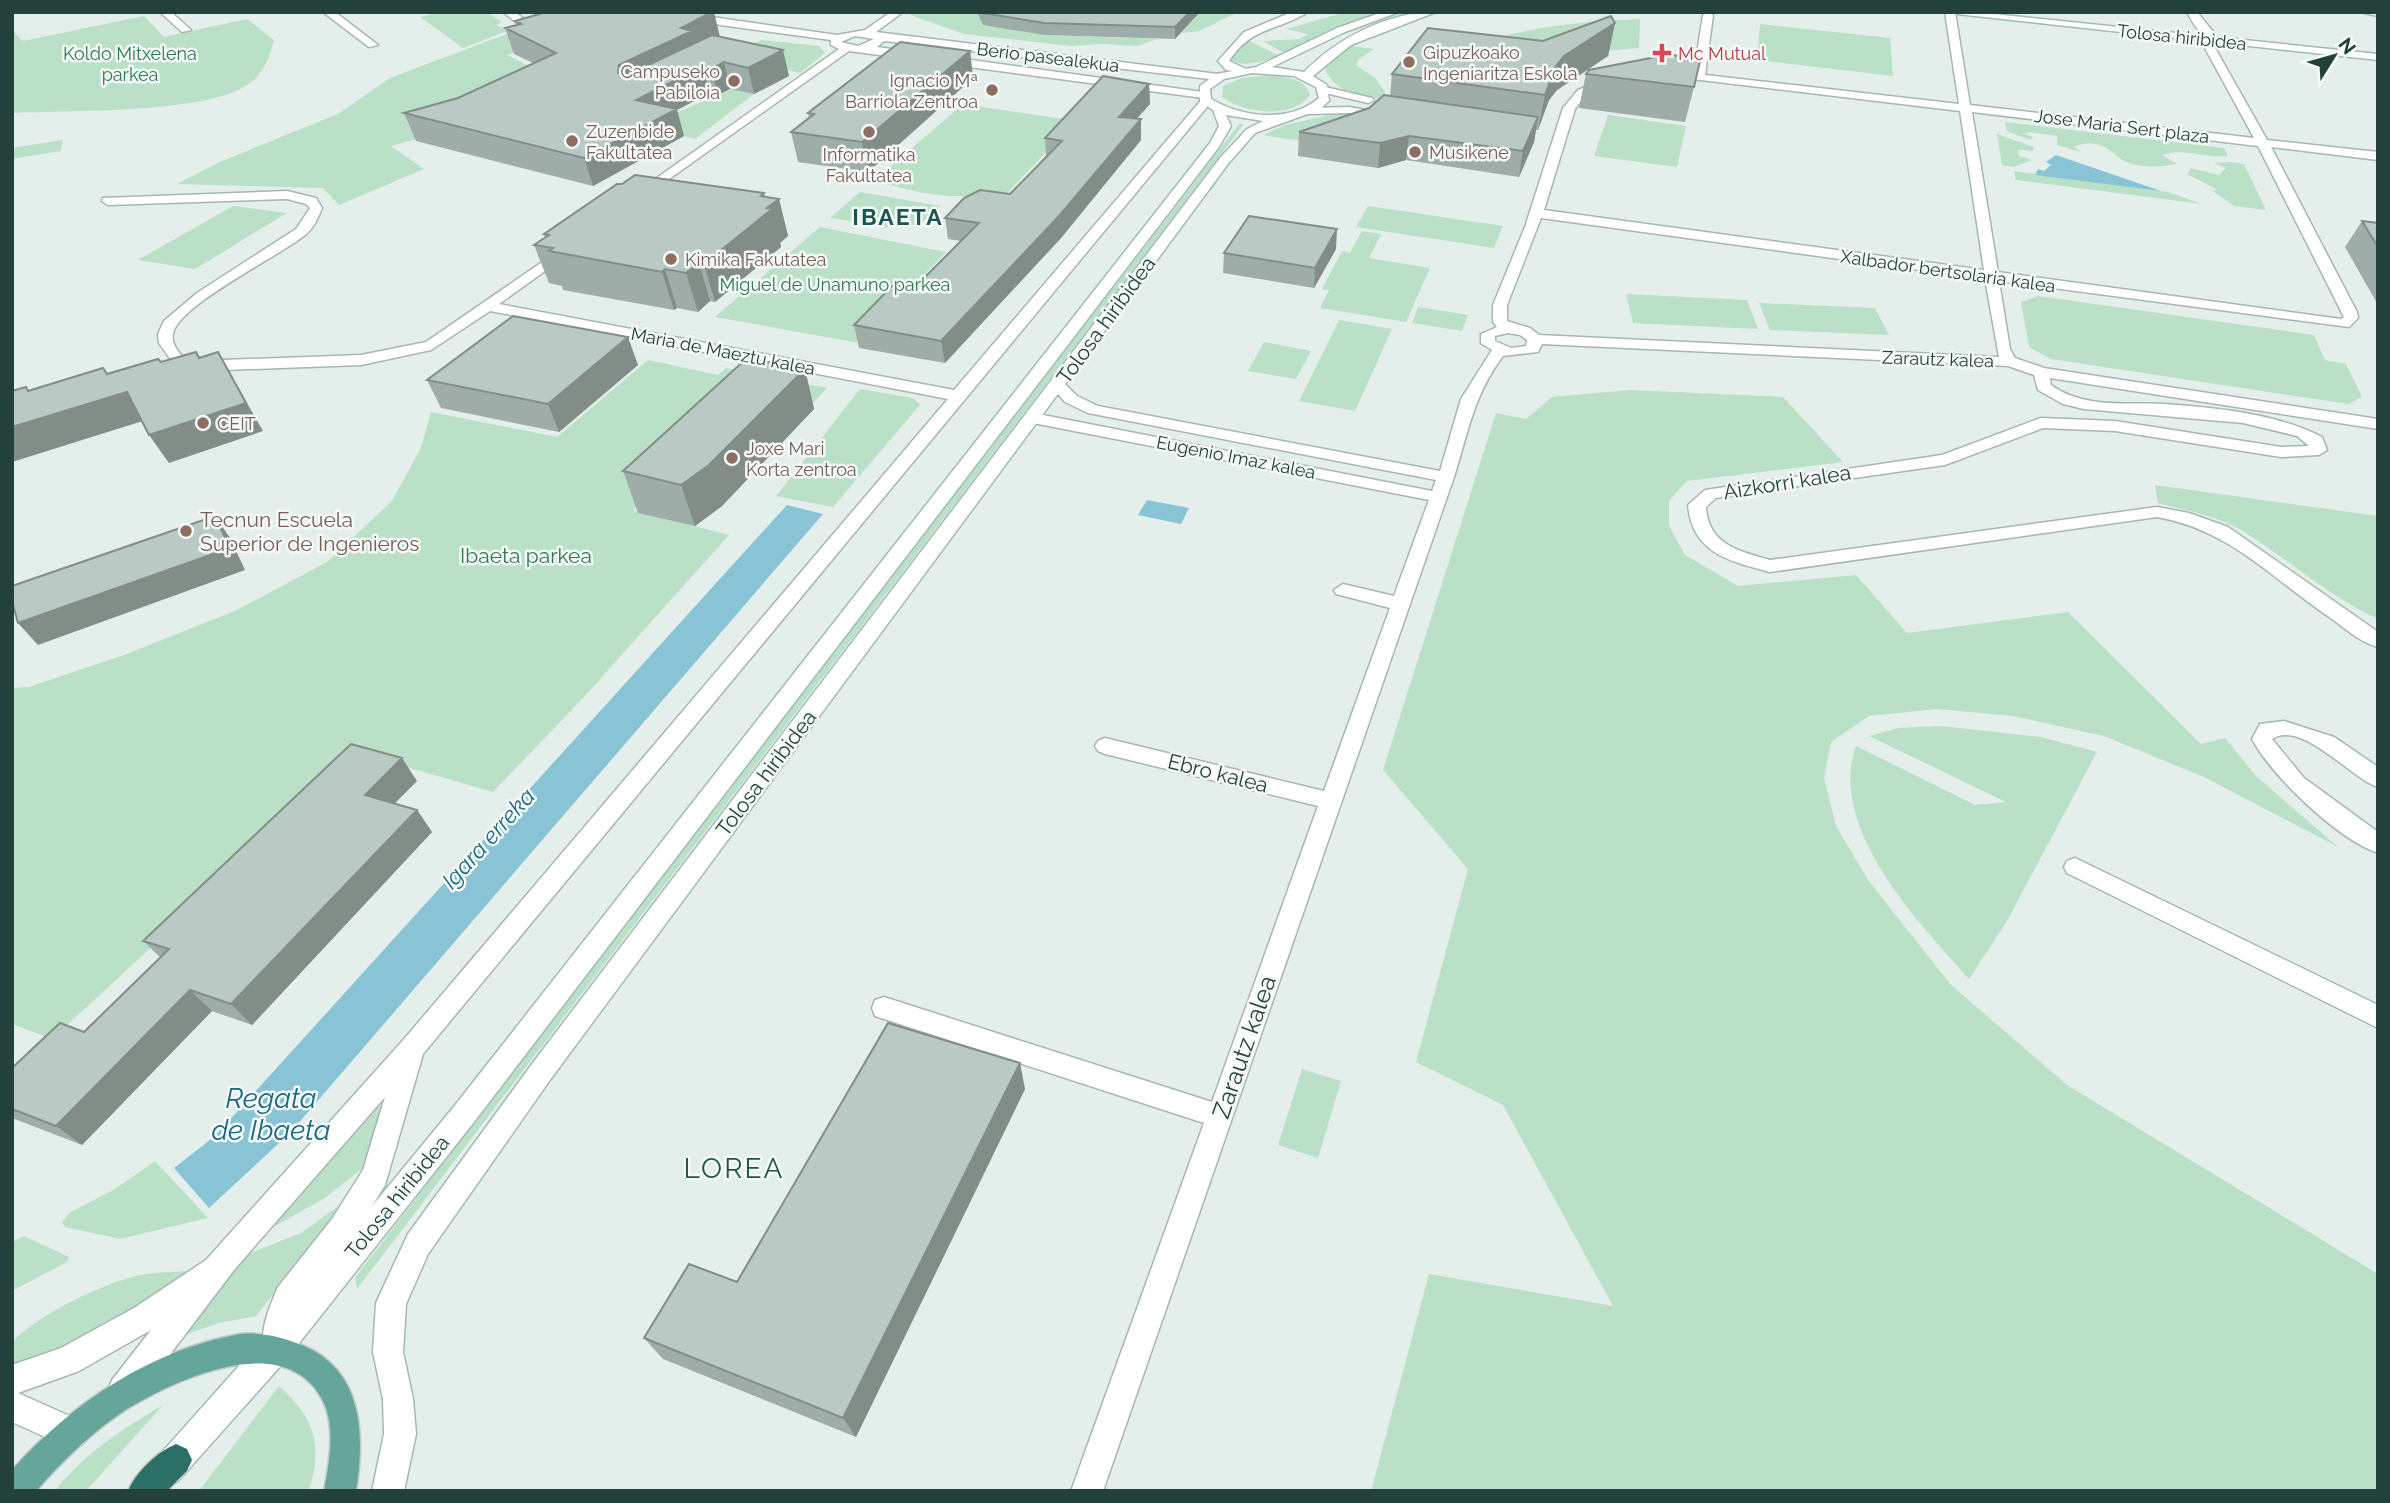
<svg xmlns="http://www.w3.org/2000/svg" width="2390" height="1503" font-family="Raleway,sans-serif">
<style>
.green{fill:#bbe0c8}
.water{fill:#89c4d6}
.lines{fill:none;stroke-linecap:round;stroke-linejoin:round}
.minor-casing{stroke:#a6b7b2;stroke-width:3}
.secondary-casing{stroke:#a1bbb3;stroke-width:3}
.primary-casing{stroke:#c1cac8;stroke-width:3}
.motorway-casing{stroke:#c1cac8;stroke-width:3}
.minor{fill:#fff;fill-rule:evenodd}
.secondary{fill:#fff;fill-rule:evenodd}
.primary{fill:#66a69a;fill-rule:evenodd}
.motorway{fill:#2b6f66;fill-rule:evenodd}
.wall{fill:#9fada8}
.shaded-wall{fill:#828d88}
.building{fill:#b9c9c3;stroke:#828d88;stroke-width:2}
.health-dot{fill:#e0444e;stroke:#f5faf8;stroke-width:2.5}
.education-dot{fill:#8d6e63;stroke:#f5faf8;stroke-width:2.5}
.labels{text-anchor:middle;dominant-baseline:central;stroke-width:5;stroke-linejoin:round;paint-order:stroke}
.far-street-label{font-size:18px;fill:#22413b;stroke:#f5faf8}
.far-education-label{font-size:18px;fill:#785e54;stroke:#f5faf8;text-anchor:start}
.far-park-label{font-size:18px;fill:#297b4f;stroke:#f5faf8}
.far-health-label{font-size:18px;fill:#be3a42;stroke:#f5faf8;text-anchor:start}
.street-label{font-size:21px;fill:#22413b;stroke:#f5faf8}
.education-label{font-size:21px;fill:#785e54;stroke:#f5faf8;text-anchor:start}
.park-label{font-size:21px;fill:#297b4f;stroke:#f5faf8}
.far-district-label{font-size:23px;font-weight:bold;letter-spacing:2px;fill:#1c554b;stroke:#f5faf8}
.water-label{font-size:23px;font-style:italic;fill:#176881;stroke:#f5faf8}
.near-street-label{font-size:24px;fill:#22413b;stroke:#f5faf8}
.near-water-label{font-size:28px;font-style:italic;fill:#176881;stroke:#f5faf8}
.near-neighbourhood-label{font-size:28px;letter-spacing:2px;fill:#1c554b;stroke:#f5faf8}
</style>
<rect width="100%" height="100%" fill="#e4eeea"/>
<path class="green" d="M442,12h44l16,10 -6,3 11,6 -44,17 -43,-31z
M914,12h63l26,14 42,9 112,4 -20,7 -36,-2 -30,2 -107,-12 -54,-19z
M1200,12h38l-38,19 -18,2z
M1346,12h37l-44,15 -55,26 -21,-12 37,-2 8,-5 -22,-5z
M144,16l20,21 83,-18 27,21c-5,18 -10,34 -27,45 -41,29 -181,25 -235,28v-83l11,11z
M613,18l-106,37 46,23 -85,47 -77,21 33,23 -85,36 -16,-17 -146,-4 45,-23 116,-47 52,-36 122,-46z
M1640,19l-1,29 -57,5 -86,-15c48,-13 95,-17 144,-19z
M1760,24l130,14 3,38 -136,-16z
M761,40l58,6 6,7 -25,20 -70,-18z
M1244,40h4l31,16c-16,5 -35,13 -50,3z
M1352,46l22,3 -15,10 -3,6 19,13 10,14 -3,7c-24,-3 -45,-6 -57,-29l4,-9z
M1270,75c14,2 36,3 40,20 -16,25 -68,18 -88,2l1,-11 19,-8z
M733,89l21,5 -59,45 -48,-14z
M963,104l113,17 -70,73c-19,-3 -35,3 -55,2 -26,-1 -52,-9 -77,-15z
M1339,113h17c-39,29 -45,31 -93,22l22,-10z
M1608,115l78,11 -9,41 -83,-11z
M2005,122l219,26 4,8c-23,3 -43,-9 -66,-1l15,9c-16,3 -35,4 -51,-2 -9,-4 -26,-28 -52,-15l7,5 -24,-7v-9l-28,-4 -5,2 9,3 -3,3 -23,-9z
M1239,124h5l-887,1165 -2,-11z
M1997,134l37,13 -1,4 -15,-1 1,6 13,4 -18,7 -12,-2z
M63,140l-2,11 -49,8v-11z
M2230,162l14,2 22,46 -32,-4 -20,-14 2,-3 -29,-15 4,-6 28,7 7,-7 -12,-5z
M2014,171l154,21 34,12 -186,-24z
M860,192l80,14 -20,18 -33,3 -57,-9z
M233,206l54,7 -92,56 -57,-9z
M1368,206l135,20 -9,22 -138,-21z
M820,227l126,25 -87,91 -144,-26z
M1362,231l19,3 -12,24 61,10 -24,54 -86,-14 9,-18 -7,-1 20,-38 8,2z
M1626,294l121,6 11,29 -125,-6z
M2038,296l276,39 11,25 21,4 16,33 -14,7 -297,-45 -22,-12 -8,-45z
M1759,303l116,5 14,27 -119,-5z
M1418,307l50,8 -6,16 -50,-8z
M1339,320l53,9 -37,82 -56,-10z
M1264,342l47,9 -15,28 -48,-8z
M648,360l70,15 8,-7 101,20 -16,17 -57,-12 -121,117 96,25 -145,162 -91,95 -132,-38 -309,285 -40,-15v-336l17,-1 95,-32 111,-44 92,-49 65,-61 29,-53 10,-36 126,25z
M860,389l53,9 7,7 -87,102 -57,-11z
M1630,390l153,7 60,65 -156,19 -18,20v25l16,29 53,31 118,-11 51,58 161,-21 133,132 24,-6 31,38 82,71 -134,-70 -100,-41 -91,-20 -76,-7 -68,7 -38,26 -7,36 12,48 32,54 83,105 116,100 311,189v217h-1007l58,-217 184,32 -110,-201 -87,-43 52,-193 -85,-99 113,-357 30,6 26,-22z
M2155,485l223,31v103c-50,-23 -91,-61 -137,-89 -26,-15 -55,-19 -83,-27z
M1941,726l100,11 56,15 -90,169 -38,58c-51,-57 -142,-151 -113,-233l119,59 31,-3 -137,-66 29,-8z
M1302,1069l39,12 -23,77 -40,-13z
M378,1104l4,5 -14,55 -43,34 -57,32z
M155,1161l53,57 -88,21 -55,-12 -3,-5 7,-9 46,-24z
M351,1197l-95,119 -37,7 -38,13 67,-82 53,-21z
M24,1236l45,21 -2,5 -55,29v-49z
M189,1271c-51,40 -114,79 -177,97v-26c26,-27 92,-60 129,-67 15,-3 32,-3 48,-4z
M279,1386c36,33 44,57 30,105h-110z
M163,1405l-77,86h-31c29,-38 68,-62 108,-86z"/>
<path class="water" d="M2056,155l105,36 -126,-16 3,-6 6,2 7,-6 -5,-3z
M1147,500l42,8 -8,16 -43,-9z
M787,505l36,9 -533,619 -81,75 -35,-40 41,-32z"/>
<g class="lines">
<defs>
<path id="minor" d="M160,12h11l20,18 -9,2z
M323,12h12l43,33 -9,2z
M503,12h12l15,12 -9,2z
M677,12l160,23 28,-5 26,-18h12l-27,20 342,42 5,3 -5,3 -334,-39 -7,6 326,45 9,9 -789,953 -38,131 -33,54 -51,65 -14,48 -11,4 -11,-4c-7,-19 5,-47 13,-65l54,-68 31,-49 22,-73 -151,173 -100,132 -11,4 -11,-4 -4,-11 4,-11 39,-50 -72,41 -61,22 65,29 5,11 -5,11 -11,5 -60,-27v-57l49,-17 73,-40 72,-48 199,-222 543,-639 -458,-88 -59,39 -70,15 -163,6 -8,-5 -7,5 -8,-5 -16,-23 -1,-9 6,-13 33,-28 99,-64 14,-21 -4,-4 -19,-5 -179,6 -6,-4 1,-3 184,-7 29,7 6,10c-4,10 -8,20 -17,27 -24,20 -128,71 -132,99 -3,12 11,23 17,32l8,-5 163,-6 65,-13 138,-95 5,1v6l-70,50 455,86 249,-292 -354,-47 -208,148 -4,-1v-6l202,-143 -8,-4v-5l-111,-15zM855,36l19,3 -16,7 -17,-4z
M1292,12h16c-30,19 -56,14 -79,49l17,8v4l-20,-3 -8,-9 26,-29z
M1707,12l6,3 -8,60 254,29 -14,-92h10l15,93 284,33 -54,-99 5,-3 5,3 57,101 111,12v8l-107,-13 86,165 1,6 -9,9 -350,-46 11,68 5,9 29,10 334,51v10l-328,-51 1,7c33,24 76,17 114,19 52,4 110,9 157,33l5,13 -8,5 -38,2 -166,-26 -72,-3 -98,37 -229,33 -10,9c2,37 32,44 64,53l387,-53 32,6 39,14 150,105v15c-17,-4 -32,-18 -46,-28 -60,-40 -101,-89 -175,-102l-387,55c-41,-11 -78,-19 -82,-67l17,-15 237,-35 99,-37 74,3 166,26 28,-1 -12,-10 -54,-13 -159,-14 -21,-5 -25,-14 -4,-15 -26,-9 -466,-22 -4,8 -35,4c-29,38 -35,77 -49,121l-351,1014h-32l133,-368 -320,-104 -9,-3 -3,-8 3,-8 9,-3 328,105 106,-296 -213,-52 -7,-3 -3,-5 3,-5 7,-3 219,53 66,-183 -54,-14 -2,-4 9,-6 51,12 35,-96 -396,-77 -8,-5 8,-5 399,78 4,-11 -348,-67 -23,-11 -15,-17 3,-3h10l14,14 21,10 342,65 21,-72 31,-49 -11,-7v-9l16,-7 -4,-5v-17l32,-78 38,-119 15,-18 30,-12 4,1v4l-26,11 -11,15 -31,101 440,60 -24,-159 -293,-35 -1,-2 5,-3 23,2 9,-58zM1972,112l286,34 86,171 -3,2 -343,-47zM1541,218l444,61 14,78 -460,-22 -9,-7 -23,-7v-16zM1508,333l12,2 7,5 -1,6 -15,2 -16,-7v-5z
M2187,12h10l17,21 -1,2c-14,2 -20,-12 -26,-23z
M2360,12h18v4z
M1325,87l47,11 2,2 -6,3 -47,-11v-4z
M1349,107l46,8 -6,3 -40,-5 -41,1 -6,-3 6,-3z
M2284,721l50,16 44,30v20c-27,-8 -76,-68 -106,-48l32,39 74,54v21c-41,-14 -106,-77 -126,-114l8,-15z
M2075,858l303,147v23l-311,-155 -3,-6 3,-6z"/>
<path id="secondary" d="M1383,12h16l-54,20 -73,35 32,5c33,-34 84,-60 132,-60l-85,33 -38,31 14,9 2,16 -10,9 -64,23 -27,31 -678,916 -122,174 -22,50 -3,48 10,47 3,35 -12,57h-32l12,-57 -1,-35 -10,-47 3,-49 32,-69 124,-170 688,-906 27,-29 16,-8 -37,-6 5,11 -12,21 -745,975 -189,239 -107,120 -11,5 -11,-5 -5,-11 5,-11 107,-120 193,-235 754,-961 9,-17 -6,-16 -13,-9v-15l16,-12 40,-7 81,-39zM1252,73l42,3 22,11 3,11c-29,25 -76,20 -108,1l-1,-10 14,-10z
M1939,12h36l403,42v6z"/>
<path id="primary" d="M240,1334c23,-2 43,3 64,12 59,25 61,89 52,145h-32c5,-27 12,-64 -1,-90 -37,-73 -146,-22 -196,8 -34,22 -64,51 -91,82h-24v-21c60,-67 138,-120 228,-136z"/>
<path id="motorway" d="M176,1444l11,5 5,11 -5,11 -20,20h-39c8,-19 29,-39 48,-47z"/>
</defs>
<use href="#minor" class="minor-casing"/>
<use href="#secondary" class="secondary-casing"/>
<use href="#primary" class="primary-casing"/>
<use href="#motorway" class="motorway-casing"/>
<use href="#minor" class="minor"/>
<use href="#secondary" class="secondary"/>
<use href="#primary" class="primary"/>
<use href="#motorway" class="motorway"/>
</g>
<path class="wall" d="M977,12h223l-25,27 -130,-4 -62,-10z
M515,21l205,16 69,39 -35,18 -24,-5 -12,6 -9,-2 -32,17 7,26 -91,50 -177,-45 -12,-28 54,-15 75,-35 -19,-9 -9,-26 11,-3z
M1615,23l-7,33 -51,34 -8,10 -11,30h-2l-2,12 -15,35 -113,-17 -28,8 -80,-12 1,-24 70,-24 21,-12 2,-22 151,-33z
M970,51l3,27 -105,94 -70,-10 -7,-30 18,-14 -1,-5z
M1586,74l108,13 -9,35 -106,-14z
M1149,84l1,20 -14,15 5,21 -80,98 -116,125 -86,-15 -5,-23 60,-37 47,-47 -13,-2 -3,-21 65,-24 36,-38 -1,-18z
M779,199l9,37 -8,7 1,4 -66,55 -5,-1 -12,11 -21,-4 -3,2 -111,-20 -1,-4 -13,-3 -15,-38 11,-8 -1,-3z
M2362,221l16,2v82l-33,-58z
M1336,249l-22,39 -91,-15 1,-20z
M638,365l-79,67 -118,-24 -14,-28z
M805,369l9,40 -92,97 -27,20 -57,-13 -15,-42z
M417,781l-23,23 23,6 15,22 -180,193 -40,-14 -130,134 -70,-27v-50l72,-36 77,-74 -18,-17z
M1025,1089l-169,348 -193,-78 -19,-21 93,-56z"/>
<path class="shaded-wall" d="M714,12l6,25 -94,63 -8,-27 1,-8 62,-37z
M1190,12h10l-25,27v-12z
M1615,23l-7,33 -51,34 -8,10 -11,30 7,-35 11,-29 8,-10z
M783,50l6,26 -35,18 -6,-26z
M970,51l3,27 -105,94 -6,-30z
M724,62l6,27 -12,6 -7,-26z
M703,66l6,27 -32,17 7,26 -91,50 -9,-28 52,-58z
M1149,84l1,20 -30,33 -1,-20z
M1538,117l-4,25 -15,35 4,-26z
M1141,119v21l-80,98 -116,125 -4,-22z
M1409,136l-3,24 -28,8 2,-25z
M764,193l3,15 12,-9 9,37 -8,7 1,4 -66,55 -11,-38z
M1337,229l-1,20 -22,39 1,-20z
M699,263l11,38 -12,11 -12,-39z
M665,269l12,39 -3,2 -12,-38z
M628,337l10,28 -79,67 -11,-28z
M218,352l45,79 -94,32 -20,-28z
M805,369l9,40 -92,97 -27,20 -14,-41z
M26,387l21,29 80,-24 19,28 -134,42v-35l16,-36z
M215,516l15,22 15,32 -207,75 -20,-22z
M402,758l15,23 -36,36 -16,-22z
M417,810l15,22 -180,193 -21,-21z
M190,990l22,21 -130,134 -26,-19z
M1020,1063l5,26 -169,348 -13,-19z"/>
<path class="building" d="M546,12h166l-31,16 11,3 -73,34 -1,8 11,1 83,-39 71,15 -35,18 -24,-6 -13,7 -8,-3 -67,34 41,9 -93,49 -180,-45 54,-15 98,-45 -51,-25 16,-4 -6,-3z
M982,12h208l-15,15 -131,-4 -62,-10z
M1611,16l4,7 -51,33 -8,10 -11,29 -153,-21 36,-46 115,13z
M900,42l70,9 -108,91 -71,-10 23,-18 -6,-1z
M1666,55l35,2 -7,30 -108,-13 3,-4z
M1103,76l46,8 -30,33 22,2 -82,97 -118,125 -87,-16 39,-40 21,3 65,-65 -34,-5 19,-20 16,-8 30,4 52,-53 -17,-3z
M1384,95l154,22 -15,34 -114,-15 -29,7 -81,-11 70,-24z
M635,175l129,18 -3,3 18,3 -12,9 5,1 -68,55 -5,-1 -13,10 -21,-4 -3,3 -113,-21 4,-3 -19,-3 15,-10 -5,-1 73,-50h5z
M1249,216l88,13 -22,39 -91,-15z
M2362,221l16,2v24z
M513,316l115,21 -80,67 -121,-24z
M196,352l3,6 19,-6 28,51 -97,32 -22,-43 -115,35v-36l14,-4 2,4 75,-23 4,6 51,-15 3,3z
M747,358l58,11 -96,96 -28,20 -58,-14z
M215,516l15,32 -212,75 -6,-22v-15z
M351,744l51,14 -37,37 52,15 -186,194 -41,-14 -134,136 -44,-17v-41l48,-45 24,9 85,-83 -26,-8z
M888,1023l132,40 -177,355 -199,-80 45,-74 48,18z"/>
<path class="health-dot" d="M1658.5 42.5h7v7h7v7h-7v7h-7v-7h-7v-7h7z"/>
<g class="education-dot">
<circle cx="1409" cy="62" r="7"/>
<circle cx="734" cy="81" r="7"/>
<circle cx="992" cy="90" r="7"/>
<circle cx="869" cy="132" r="7"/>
<circle cx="572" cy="141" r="7"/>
<circle cx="1415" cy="152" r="7"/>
<circle cx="671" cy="259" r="7"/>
<circle cx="203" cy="423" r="7"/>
<circle cx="732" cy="458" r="7"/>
<circle cx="186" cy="531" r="7"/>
</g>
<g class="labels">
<g class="far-street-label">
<text transform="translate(2182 37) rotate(6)">Tolosa hiribidea</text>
<text transform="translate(1048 57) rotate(7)">Berio pasealekua</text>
<text transform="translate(2122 126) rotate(7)">Jose Maria Sert plaza</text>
<text transform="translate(1948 271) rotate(8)">Xalbador bertsolaria kalea</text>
<text transform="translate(723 351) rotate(11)">Maria de Maeztu kalea</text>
<text transform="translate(1938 359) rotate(2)">Zarautz kalea</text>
<text transform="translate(1236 457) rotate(11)">Eugenio Imaz kalea</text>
</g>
<g class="far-education-label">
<text x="1423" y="52">Gipuzkoako<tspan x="1423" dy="21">Ingeniaritza Eskola</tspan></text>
<text x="720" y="71" text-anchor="end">Campuseko<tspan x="720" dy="21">Pabiloia</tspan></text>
<text x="978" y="80" text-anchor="end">Ignacio Mª<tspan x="978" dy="21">Barriola Zentroa</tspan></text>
<text x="586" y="131">Zuzenbide<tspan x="586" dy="21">Fakultatea</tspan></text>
<text x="1429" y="152">Musikene</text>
<text x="869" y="154" text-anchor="middle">Informatika<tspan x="869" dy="21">Fakultatea</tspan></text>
<text x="685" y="259">Kimika Fakutatea</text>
<text x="217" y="423">CEIT</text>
<text x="746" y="448">Joxe Mari<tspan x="746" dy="21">Korta zentroa</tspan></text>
</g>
<g class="far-park-label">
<text x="130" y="53">Koldo Mitxelena<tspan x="130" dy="21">parkea</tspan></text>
<text x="835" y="284">Miguel de Unamuno parkea</text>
</g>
<g class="far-health-label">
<text x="1678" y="53">Mc Mutual</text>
</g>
<g class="street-label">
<text transform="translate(1106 320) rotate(-54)">Tolosa hiribidea</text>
<text transform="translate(1787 482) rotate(-9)">Aizkorri kalea</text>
<text transform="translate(766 773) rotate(-53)">Tolosa hiribidea</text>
<text transform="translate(1218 773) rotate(14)">Ebro kalea</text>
<text transform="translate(397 1197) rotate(-51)">Tolosa hiribidea</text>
</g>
<g class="education-label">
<text x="200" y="519">Tecnun Escuela<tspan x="200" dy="24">Superior de Ingenieros</tspan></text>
</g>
<g class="park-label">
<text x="526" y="555">Ibaeta parkea</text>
</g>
<g class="far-district-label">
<text x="898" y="216">IBAETA</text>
</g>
<g class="water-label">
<text transform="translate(488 838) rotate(-48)">Igara erreka</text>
</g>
<g class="near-street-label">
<text transform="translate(1244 1047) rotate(-71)">Zarautz kalea</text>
</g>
<g class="near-water-label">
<text x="271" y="1098">Regata<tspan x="271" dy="32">de Ibaeta</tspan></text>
</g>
<g class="near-neighbourhood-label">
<text x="734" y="1168">LOREA</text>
</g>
</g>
<rect width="2390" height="1503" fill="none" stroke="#22413b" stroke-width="28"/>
<g transform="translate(2334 56) rotate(53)" stroke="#f5faf8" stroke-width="5" paint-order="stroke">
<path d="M0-5L12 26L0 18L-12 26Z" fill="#22413b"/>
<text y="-10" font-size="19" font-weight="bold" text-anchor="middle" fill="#22413b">N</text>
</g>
</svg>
